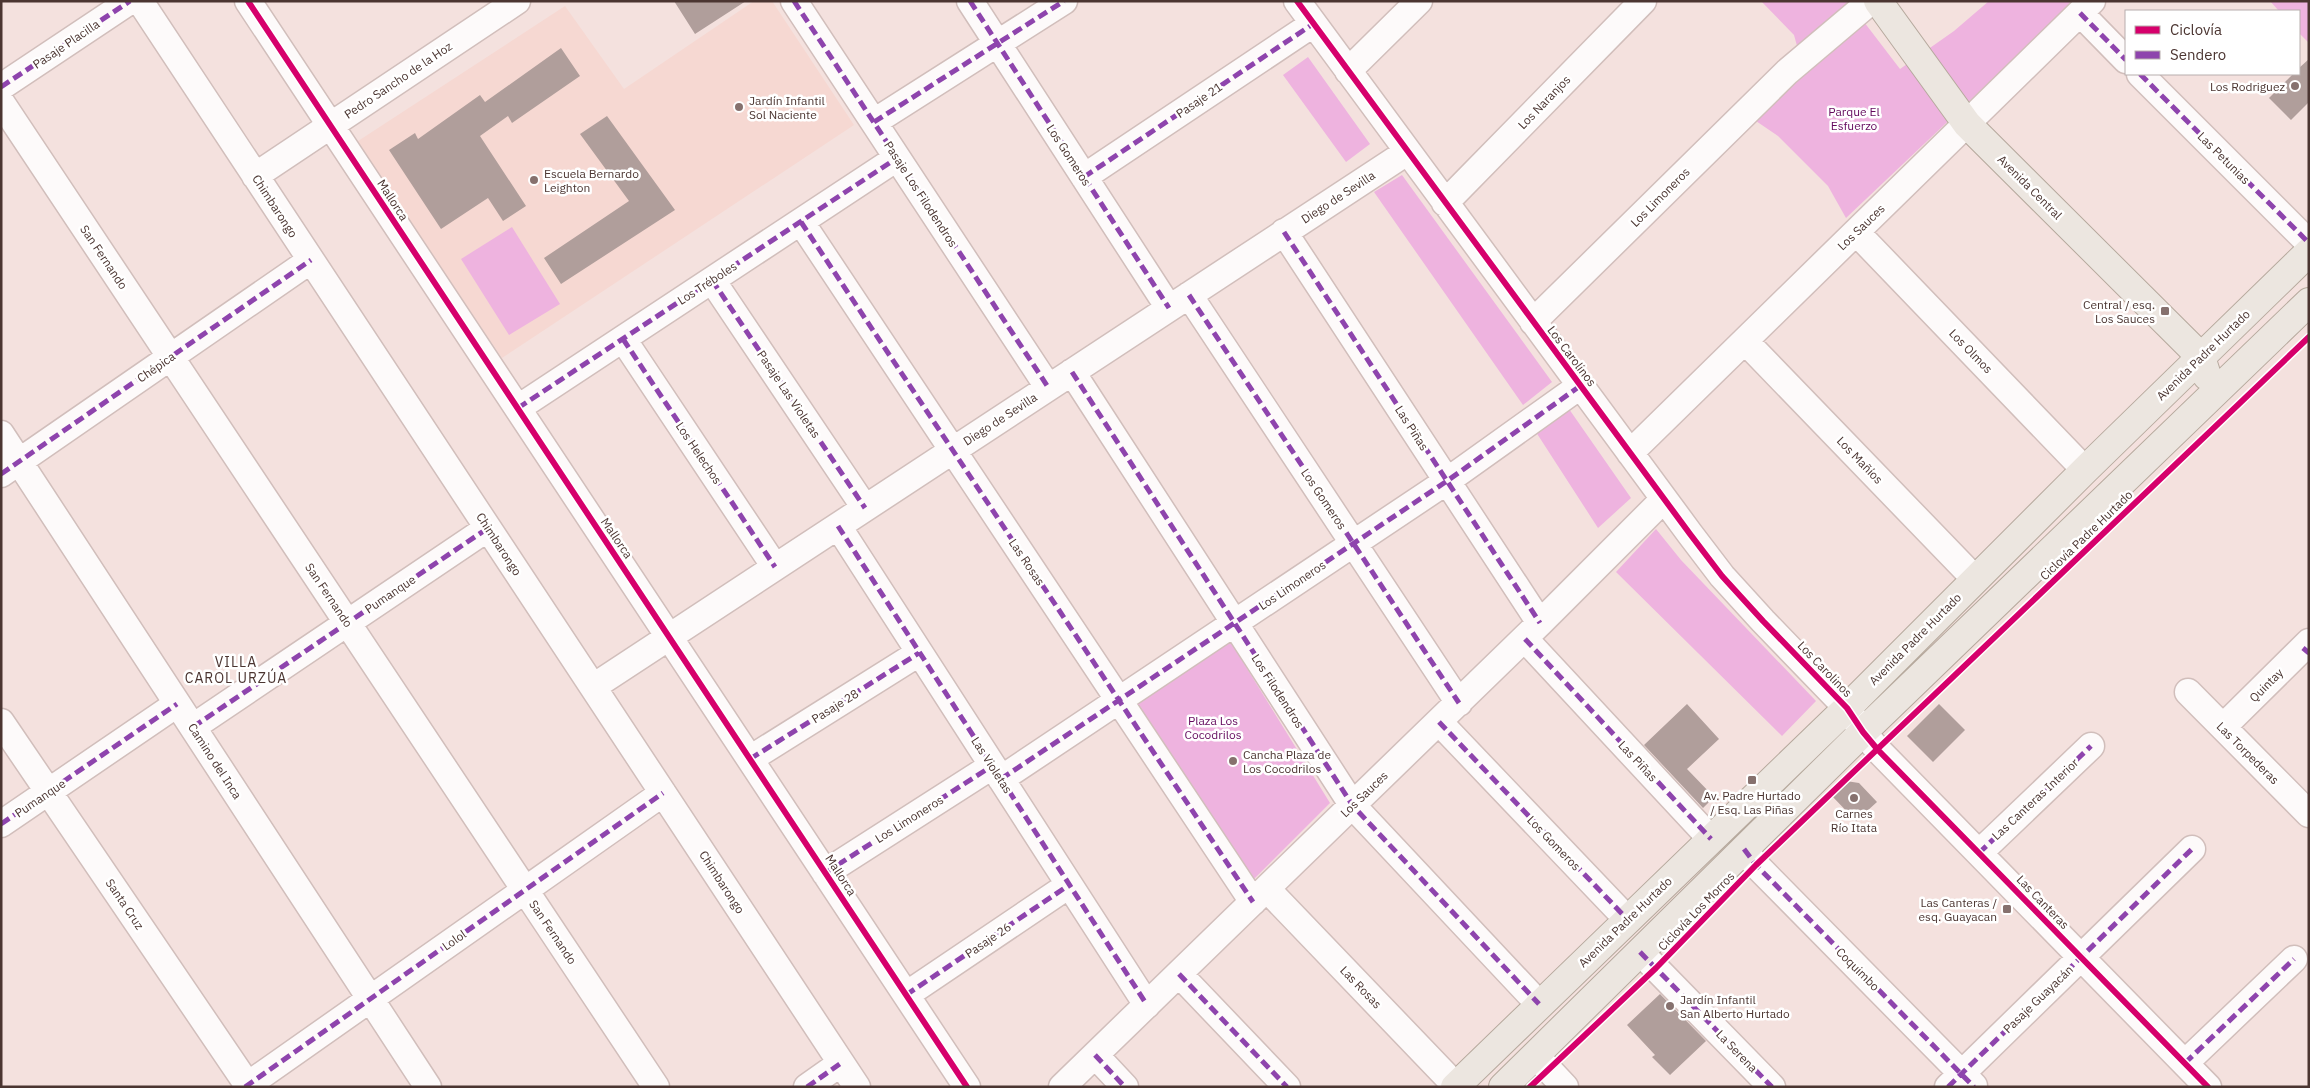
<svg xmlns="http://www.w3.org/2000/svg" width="2310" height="1088" font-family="'IBM Plex Sans',sans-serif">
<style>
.built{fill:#f6d8d2}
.green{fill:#eeb3df}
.building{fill:#b09e9b}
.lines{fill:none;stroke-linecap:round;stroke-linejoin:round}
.minor-casing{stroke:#d1bebb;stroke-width:29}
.major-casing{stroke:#b6a99d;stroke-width:30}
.minor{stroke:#fdfafa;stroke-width:26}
.major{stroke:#ece6e0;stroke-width:28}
.quiet{stroke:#8e44ad;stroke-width:5;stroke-dasharray:10 5;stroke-linecap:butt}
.cycleway-casing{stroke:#fff;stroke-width:9}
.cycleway{stroke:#d6006c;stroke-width:6}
.poi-dot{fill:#86716e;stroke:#fff;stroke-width:2}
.labels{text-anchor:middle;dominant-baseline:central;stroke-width:5;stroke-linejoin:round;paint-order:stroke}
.street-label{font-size:12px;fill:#4b3531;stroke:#fff}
.poi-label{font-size:12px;fill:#4b3531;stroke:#fff;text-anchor:start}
.park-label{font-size:12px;fill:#63095d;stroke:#fff}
.neighbourhood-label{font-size:14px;letter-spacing:1px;fill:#4b3531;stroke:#fff}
</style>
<rect width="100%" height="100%" fill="#f4e1de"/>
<path class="built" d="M754,1h18l82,124 -352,233 -147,-215 210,-137 59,83z"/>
<path class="green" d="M1761,1h87l52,68 54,-38 35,-30h86l-229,217 -18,-32 -50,-50 -22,-15 48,-50 -10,-36z
M2270,1h39v42l-10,-10v-22h-20z
M1308,57l62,87 -24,18 -63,-87z
M1402,175l150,207 -29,23 -149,-213z
M512,227l48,77 -51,31 -48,-76z
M1569,409l62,89 -33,30 -64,-99z
M1656,529l25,31 135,141 -34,35 -166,-164z
M1230,641l100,162 -80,80 -123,-174z"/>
<path class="building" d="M674,1h72l-51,33z
M561,48l19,28 -68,47 -4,-7 -28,20 46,70 -23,15 -15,-23 -47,31 -52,-79 26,-17 3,6 62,-44 5,7z
M2309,59v43l-18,18 -22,-22 24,-24h6v-6z
M607,116l68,94 -114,74 -17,-26 85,-57 -49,-67z
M1687,704l32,35 -32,30 27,28 -11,11 -59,-63z
M1939,704l26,26 -32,32 -26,-26z
M1846,781l13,2 18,19 -21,19 -25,-26z
M1660,994l46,47 -36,34 -18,-18 3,-2 -28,-30z"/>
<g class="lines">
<defs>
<path id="minor" d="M140,1l717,1086
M248,1l719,1086
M794,1l254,386
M970,1l199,307
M1297,1l393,533 32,42 41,45 84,87 16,24 15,18 330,337
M2080,13l46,47
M1348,71l71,-70
M2140,74l169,169
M1,87l129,-86
M1,102l655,985
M874,122l190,-121
M255,176l262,-175
M1084,177l229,-153
M1445,203l198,-202
M801,222l452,680
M1284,232l256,391
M1856,232l229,238
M712,280l153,228
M1189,295l270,408
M1533,322l254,-250 84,-71
M623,339l152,228
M1745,341l230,238
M1072,372l281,434 186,198
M518,408l379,-250
M1,434l427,653
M1630,453l462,-452
M1,474l310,-214
M838,526l309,479
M1525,639l186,200
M593,687l814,-535
M2188,692l121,122
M1,722l248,365
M1439,722l189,198
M193,727l295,-199
M2223,727l86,-85
M750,759l169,-106
M1001,779l446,-298 133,-95
M1,824l176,-120
M1744,849l12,16 218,221
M1979,853l112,-107
M825,873l167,-107
M1267,889l189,197
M1640,952l132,135
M1179,974l108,113
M906,995l163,-110
M1095,1055l30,32
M1535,1055l30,32
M2185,1063l109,-104
M245,1087l418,-294
M807,1087l34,-24
M1062,1087l478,-464 124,-124
M1948,1087l244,-238"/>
<path id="major" d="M1878,1l89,123 234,233 6,19
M1455,1087l392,-379 238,-238 224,-218
M1503,1087l360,-355 446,-430"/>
</defs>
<use href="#minor" class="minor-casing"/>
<use href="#major" class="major-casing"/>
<use href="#minor" class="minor"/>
<use href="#major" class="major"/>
<path class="quiet" d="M794,1l254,386
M970,1l199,307
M2080,13l46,47
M2140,74l169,169
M1,87l129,-86
M874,122l190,-121
M1084,177l229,-153
M801,222l452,680
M1284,232l256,391
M712,280l153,228
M1189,295l270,408
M623,339l152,228
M1072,372l281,434 186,198
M518,408l379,-250
M1,474l310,-214
M838,526l309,479
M1525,639l186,200
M2303,648l6,5
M1439,722l189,198
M193,727l295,-199
M750,759l169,-106
M1001,779l446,-298 133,-95
M1,824l176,-120
M1744,849l12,16 218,222
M1979,853l112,-107
M825,873l167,-107
M1640,952l132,135
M1179,974l108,113
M906,995l163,-110
M1095,1055l30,32
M2185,1063l109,-104
M245,1087l418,-294
M807,1087l34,-24
M1948,1087l244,-238"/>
<defs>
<path id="cycleway" d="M248,1l719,1086
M1297,1l393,533 32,42 41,45 84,87 16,24 15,18 330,337
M1530,1087l126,-119 100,-103 553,-528"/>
</defs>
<use href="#cycleway" class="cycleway-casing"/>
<use href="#cycleway" class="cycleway"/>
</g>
<g class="poi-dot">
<circle cx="2295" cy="86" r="5"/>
<circle cx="739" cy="107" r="5"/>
<circle cx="534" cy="180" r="5"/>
<rect x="2160" y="306" width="10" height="10" rx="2.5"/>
<circle cx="1233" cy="761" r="5"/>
<rect x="1747" y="775" width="10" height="10" rx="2.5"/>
<circle cx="1854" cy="798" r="5"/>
<rect x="2002" y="904" width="10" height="10" rx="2.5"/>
<circle cx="1670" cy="1006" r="5"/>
</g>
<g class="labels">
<g class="street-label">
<text transform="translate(66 44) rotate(-34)">Pasaje Placilla</text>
<text transform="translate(398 80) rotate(-34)">Pedro Sancho de la Hoz</text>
<text transform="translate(1199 100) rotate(-34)">Pasaje 21</text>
<text transform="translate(1544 102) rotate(-46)">Los Naranjos</text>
<text transform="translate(1069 155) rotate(57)">Los Gomeros</text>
<text transform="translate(2224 158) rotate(45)">Las Petunias</text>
<text transform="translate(2030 187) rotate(45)">Avenida Central</text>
<text transform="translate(921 194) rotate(57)">Pasaje Los Filodendros</text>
<text transform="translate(1338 197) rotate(-33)">Diego de Sevilla</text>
<text transform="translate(1660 197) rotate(-45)">Los Limoneros</text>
<text transform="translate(393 200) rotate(57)">Mallorca</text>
<text transform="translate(275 206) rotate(57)">Chimbarongo</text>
<text transform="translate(1861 227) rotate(-44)">Los Sauces</text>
<text transform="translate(104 257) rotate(56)">San Fernando</text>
<text transform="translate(707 283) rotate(-33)">Los Tréboles</text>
<text transform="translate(1971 351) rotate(46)">Los Olmos</text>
<text transform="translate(2203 355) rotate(-44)">Avenida Padre Hurtado</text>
<text transform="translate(1572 356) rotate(53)">Los Carolinos</text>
<text transform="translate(156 367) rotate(-35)">Chépica</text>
<text transform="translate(789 394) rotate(56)">Pasaje Las Violetas</text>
<text transform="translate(1000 419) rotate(-33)">Diego de Sevilla</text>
<text transform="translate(1412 428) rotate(57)">Las Piñas</text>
<text transform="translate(699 453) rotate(56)">Los Helechos</text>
<text transform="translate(1860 460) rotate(46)">Los Mañíos</text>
<text transform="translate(1324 499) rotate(56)">Los Gomeros</text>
<text transform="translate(2086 535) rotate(-44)">Ciclovía Padre Hurtado</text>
<text transform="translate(617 538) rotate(56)">Mallorca</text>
<text transform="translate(499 544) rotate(57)">Chimbarongo</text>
<text transform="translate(1027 562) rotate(56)">Las Rosas</text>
<text transform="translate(1292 585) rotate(-34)">Los Limoneros</text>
<text transform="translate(390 594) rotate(-34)">Pumanque</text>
<text transform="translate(329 595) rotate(56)">San Fernando</text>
<text transform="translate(1915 639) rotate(-45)">Avenida Padre Hurtado</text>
<text transform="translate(1825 669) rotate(46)">Los Carolinos</text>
<text transform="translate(2266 685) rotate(-45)">Quintay</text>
<text transform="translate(1278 691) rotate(57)">Los Filodendros</text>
<text transform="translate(835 706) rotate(-32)">Pasaje 28</text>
<text transform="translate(2248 753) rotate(45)">Las Torpederas</text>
<text transform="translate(215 761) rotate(57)">Camino del Inca</text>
<text transform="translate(1638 761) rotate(47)">Las Piñas</text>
<text transform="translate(992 765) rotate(57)">Las Violetas</text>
<text transform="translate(1364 794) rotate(-44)">Los Sauces</text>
<text transform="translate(40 798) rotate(-34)">Pumanque</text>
<text transform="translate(2035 799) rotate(-43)">Las Canteras Interior</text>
<text transform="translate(909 819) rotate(-32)">Los Limoneros</text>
<text transform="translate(1554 843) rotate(46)">Los Gomeros</text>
<text transform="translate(841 875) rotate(57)">Mallorca</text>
<text transform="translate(722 882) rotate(57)">Chimbarongo</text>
<text transform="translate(2043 902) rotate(46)">Las Canteras</text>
<text transform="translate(125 904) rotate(56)">Santa Cruz</text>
<text transform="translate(1696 911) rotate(-46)">Ciclovía Los Morros</text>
<text transform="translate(1625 922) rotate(-44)">Avenida Padre Hurtado</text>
<text transform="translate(553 932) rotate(56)">San Fernando</text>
<text transform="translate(454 940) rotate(-35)">Lolol</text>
<text transform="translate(988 940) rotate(-34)">Pasaje 26</text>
<text transform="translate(1858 969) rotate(45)">Coquimbo</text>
<text transform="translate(1361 987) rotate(46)">Las Rosas</text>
<text transform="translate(2038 999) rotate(-44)">Pasaje Guayacán</text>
<text transform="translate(1737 1051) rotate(46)">La Serena</text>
</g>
<g class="poi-label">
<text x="2285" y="86" text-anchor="end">Los Rodriguez</text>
<text x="749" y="100">Jardín Infantil<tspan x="749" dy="14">Sol Naciente</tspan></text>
<text x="544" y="173">Escuela Bernardo<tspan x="544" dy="14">Leighton</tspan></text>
<text x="2155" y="304" text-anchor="end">Central / esq.<tspan x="2155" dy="14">Los Sauces</tspan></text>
<text x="1243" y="754">Cancha Plaza de<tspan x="1243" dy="14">Los Cocodrilos</tspan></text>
<text x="1752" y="795" text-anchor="middle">Av. Padre Hurtado<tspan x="1752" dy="14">/ Esq. Las Piñas</tspan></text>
<text x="1854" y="813" text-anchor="middle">Carnes<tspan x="1854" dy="14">Río Itata</tspan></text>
<text x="1997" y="902" text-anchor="end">Las Canteras /<tspan x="1997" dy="14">esq. Guayacan</tspan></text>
<text x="1680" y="999">Jardín Infantil<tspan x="1680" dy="14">San Alberto Hurtado</tspan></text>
</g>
<g class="park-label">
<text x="1854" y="111">Parque El<tspan x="1854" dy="14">Esfuerzo</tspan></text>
<text x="1213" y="720">Plaza Los<tspan x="1213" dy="14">Cocodrilos</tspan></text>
</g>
<g class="neighbourhood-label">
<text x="236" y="662">VILLA<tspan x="236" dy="16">CAROL URZÚA</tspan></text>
</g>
</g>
<rect width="2310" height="1088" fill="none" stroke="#4b3531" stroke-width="5"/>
<rect x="2125" y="10" width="175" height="65" fill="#ffffff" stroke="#b7aead"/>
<rect x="2135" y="26" width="25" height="8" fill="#d6006c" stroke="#b7aead"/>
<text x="2170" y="35" font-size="15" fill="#4b3531">Ciclovía</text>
<rect x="2135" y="51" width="25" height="8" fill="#8e44ad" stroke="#b7aead"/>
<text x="2170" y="60" font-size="15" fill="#4b3531">Sendero</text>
</svg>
